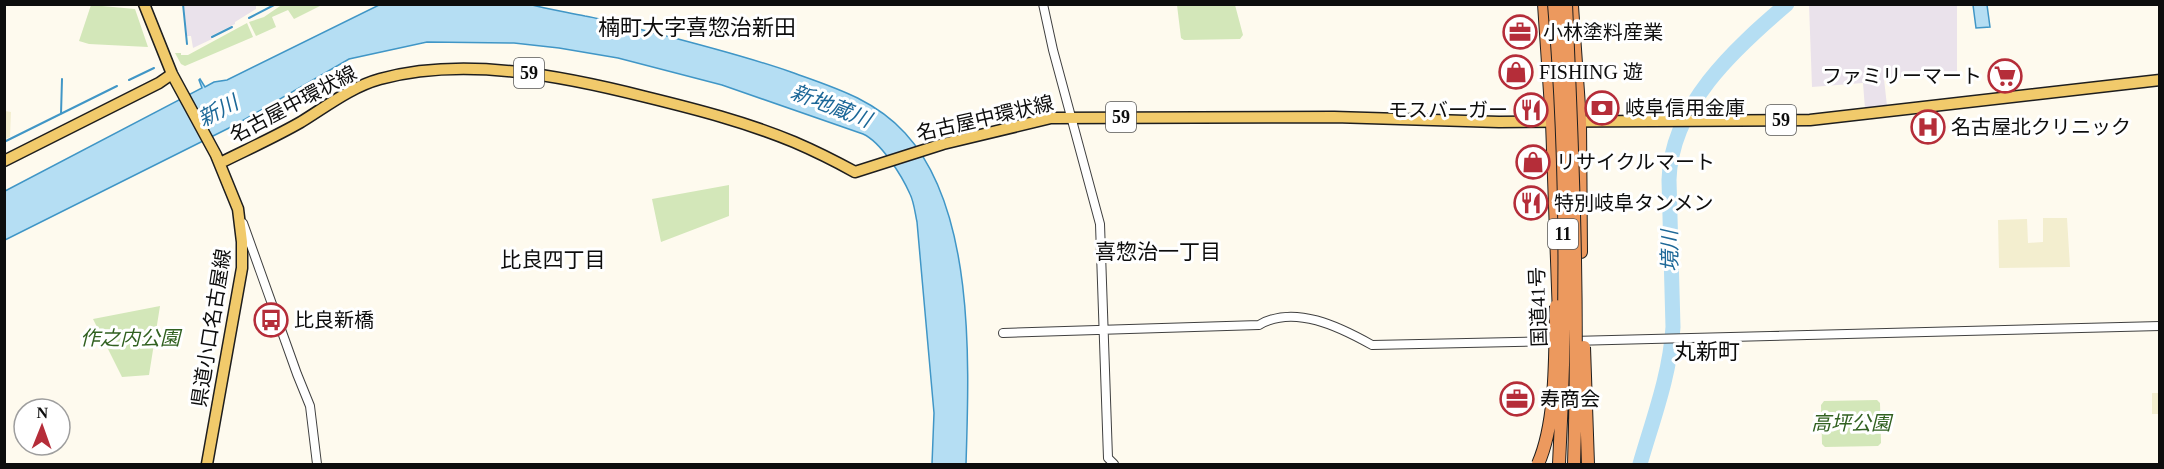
<svg xmlns="http://www.w3.org/2000/svg" width="2164" height="469" font-family="'Times New Roman','Noto Sans JP',serif">
<style>
.industrial{fill:#eae2eb}
.farmland{fill:#f3eecf}
.green{fill:#d3e7b9}
.water{fill:#b5def3;stroke:#4096c6;stroke-width:1.5}
.lines{fill:none;stroke-linecap:round;stroke-linejoin:round}
.stream{stroke:#4096c6;stroke-width:2}
.river{stroke:#b5def3;stroke-width:15}
.minor-casing{stroke:#404040;stroke-width:10}
.major-casing{stroke:#1e1e1e;stroke-width:13}
.highway-casing{stroke:#1e1e1e;stroke-width:14}
.minor{stroke:#fff;stroke-width:8}
.major{stroke:#f1ca6b;stroke-width:10}
.highway{stroke:#ec995e;stroke-width:12}
.highway-bridge-casing{stroke:#1e1e1e;stroke-width:14;stroke-linecap:butt}
.highway-bridge{stroke:#ec995e;stroke-width:12}
.labels{text-anchor:middle;dominant-baseline:central;stroke-width:6;stroke-linejoin:round;paint-order:stroke}
.shield{fill:#fff;stroke:#565656;stroke-width:1.5}
.shield-label{font-size:18px;font-weight:bold;fill:#0d0d0d}
.poi-label{font-size:20px;fill:#0d0d0d;stroke:#fff;text-anchor:start}
.street-label{font-size:20px;fill:#0d0d0d;stroke:#fff}
.park-label{font-size:20px;font-style:italic;fill:#316121;stroke:#fff}
.water-label{font-size:21px;font-style:italic;fill:#1d6898;stroke:#fff}
.neighbourhood-label{font-size:21px;fill:#0d0d0d;stroke:#fff}
.quarter-label{font-size:22px;fill:#0d0d0d;stroke:#fff}
</style>
<rect width="100%" height="100%" fill="#fefaee"/>
<path class="industrial" d="M184,5h72v4l-21,13v2l-24,12 1,3 -19,9 -2,-12h-4z
M1809,5h148v67l-73,7 3,27 -22,3 -2,-26 -51,4z"/>
<path class="farmland" d="M5,111l6,1 -1,25 -5,2z
M2043,218h24l3,49 -71,1 -1,-48 29,-1 1,24 15,-1z
M2152,393h7v21h-7z"/>
<path class="green" d="M283,4l39,1 -28,14 -6,-9 -16,7 4,10 -20,9 -7,-14 15,-5z
M91,5l44,4 13,38 -59,-3 -10,-3z
M1177,5h58l8,30 -3,4 -56,1 -3,-2z
M247,23l6,14 -68,29 -4,-2 -6,-11h6v2h7z
M729,185v31l-68,26 -9,-43z
M160,306l-11,69 -27,2 -29,-58z
M1877,400l3,3 1,40 -3,3 -53,1 -3,-3 -1,-39 3,-4z"/>
<path class="water" d="M528,4c19,5 38,8 57,12 23,4 45,11 66,16 47,12 94,24 140,40 42,15 83,27 114,61 71,77 64,233 61,331h-34l2,-51 -17,-191c-2,-9 -3,-20 -7,-28 -8,-18 -29,-52 -47,-60l-141,-49 -104,-27 -59,-10 -45,-5 -87,-1 -78,17 -114,66 -230,115v-49l197,-103 -3,-8 1,-1 5,8 9,-5 13,-2 152,-75z
M1973,5h14l3,22 -14,1z"/>
<g class="lines">
<path class="stream" d="M183,4l4,40
M249,18l27,-14
M212,37l20,-10
M129,80l25,-12
M61,114l1,-35
M4,142l113,-56"/>
<path class="river" d="M1640,464c13,-45 30,-89 33,-137l-4,-147c2,-74 65,-131 118,-176"/>
<defs>
<path id="minor" d="M1043,4l10,46 47,174 8,234 6,6
M243,223l54,151 13,32 7,58
M1003,333l256,-8c35,-21 81,2 113,20l187,-4
M1572,341l588,-15"/>
<path id="major" d="M144,4l28,70 44,81 22,54 4,33v26l-35,196
M4,161l155,-78 13,-9
M220,163c26,-13 55,-26 81,-41 26,-16 50,-35 79,-43 84,-23 183,-3 266,18 49,12 100,25 148,45 21,9 41,19 61,30l88,-28 108,-26 283,-1 165,5 311,-2 350,-40"/>
<path id="highway" d="M1544,4l8,118 7,194
M1572,6l8,115 1,131"/>
</defs>
<use href="#minor" class="minor-casing"/>
<use href="#major" class="major-casing"/>
<use href="#highway" class="highway-casing"/>
<use href="#minor" class="minor"/>
<use href="#major" class="major"/>
<use href="#highway" class="highway"/>
<defs>
<path id="highway-bridge" d="M1554,4c13,153 13,308 5,460
M1566,4c7,154 13,307 8,460
M1584,347l4,117
M1538,464c19,-43 17,-111 18,-158"/>
</defs>
<use href="#highway-bridge" class="highway-bridge-casing"/>
<use href="#highway-bridge" class="highway-bridge"/>
</g>
<defs>
<symbol id="office-ring" viewBox="-11 -11 22 22"><circle r="9.5" fill="#fff" stroke="#b52d39" stroke-width="1.5"/><path d="M-6-3h4V-5.5h4V-3h4V5H-6ZM-1-4.5V-3h2v-1.5ZM-6 0V1H6V0Z" fill="#b52d39"/></symbol>
<symbol id="shop-ring" viewBox="-11 -11 22 22"><circle r="9.5" fill="#fff" stroke="#b52d39" stroke-width="1.5"/><path d="M-5-2.5h2.3a2.7 3.5 0 0 1 5.4 0H5L5.5 6h-11ZM-1.5-2.5h3a1.5 2.3 0 0 0-3 0Z" fill="#b52d39"/></symbol>
<symbol id="supermarket-ring" viewBox="-11 -11 22 22"><circle r="9.5" fill="#fff" stroke="#b52d39" stroke-width="1.5"/><path d="M-6-5.5h2.5l.6 2H6L4.5 2H-2.5L-4.4-4H-6ZM-1.5 3.2a1.3 1.3 0 1 0 .1 0ZM3 3.2a1.3 1.3 0 1 0 .1 0Z" fill="#b52d39"/></symbol>
<symbol id="bank-ring" viewBox="-11 -11 22 22"><circle r="9.5" fill="#fff" stroke="#b52d39" stroke-width="1.5"/><path d="M-6-4H6V4H-6ZM0-2.3a2.3 2.3 0 1 0 0 4.6a2.3 2.3 0 1 0 0-4.6Z" fill="#b52d39"/></symbol>
<symbol id="restaurant-ring" viewBox="-11 -11 22 22"><circle r="9.5" fill="#fff" stroke="#b52d39" stroke-width="1.5"/><path d="M-5-6h1v4h1v-4h1v4h1v-4h1v5L-1.5 .5V6h-2V.5L-5-1ZM5-6V6H3V1.5H1.5Q1.5-4 5-6Z" fill="#b52d39"/></symbol>
<symbol id="hospital-ring" viewBox="-11 -11 22 22"><circle r="9.5" fill="#fff" stroke="#b52d39" stroke-width="1.5"/><path d="M-5-5h3v3.5h4V-5h3V5h-3V1.5h-4V5h-3Z" fill="#b52d39"/></symbol>
<symbol id="bus-ring" viewBox="-11 -11 22 22"><circle r="9.5" fill="#fff" stroke="#b52d39" stroke-width="1.5"/><path d="M-5-6H5V4H4V6H2V4H-2V6H-4V4H-5ZM-3.5-4V0h7V-4ZM-3.5 1.2v1.5H-2V1.2ZM2 1.2v1.5H3.5V1.2Z" fill="#b52d39"/></symbol>
</defs>
<g fill-rule="evenodd">
<use href="#office-ring" x="1501" y="13" width="38" height="38"/>
<use href="#shop-ring" x="1497" y="53" width="38" height="38"/>
<use href="#supermarket-ring" x="1986" y="57" width="38" height="38"/>
<use href="#bank-ring" x="1583" y="89" width="38" height="38"/>
<use href="#restaurant-ring" x="1512" y="91" width="38" height="38"/>
<use href="#hospital-ring" x="1909" y="108" width="38" height="38"/>
<use href="#shop-ring" x="1514" y="143" width="38" height="38"/>
<use href="#restaurant-ring" x="1512" y="184" width="38" height="38"/>
<use href="#bus-ring" x="252" y="301" width="38" height="38"/>
<use href="#office-ring" x="1498" y="380" width="38" height="38"/>
</g>
<g class="labels">
<g class="shield">
<rect x="514" y="58" width="30" height="30" rx="4.5"/>
<rect x="1106" y="102" width="30" height="30" rx="4.5"/>
<rect x="1766" y="105" width="30" height="30" rx="4.5"/>
<rect x="1548" y="219" width="30" height="30" rx="4.5"/>
</g>
<g class="shield-label">
<text x="529" y="73">59</text>
<text x="1121" y="117">59</text>
<text x="1781" y="120">59</text>
<text x="1563" y="234">11</text>
</g>
<g class="poi-label">
<text x="1543" y="32">小林塗料産業</text>
<text x="1539" y="72">FISHING 遊</text>
<text x="1982" y="76" text-anchor="end">ファミリーマート</text>
<text x="1625" y="108">岐阜信用金庫</text>
<text x="1508" y="110" text-anchor="end">モスバーガー</text>
<text x="1951" y="127">名古屋北クリニック</text>
<text x="1556" y="162">リサイクルマート</text>
<text x="1554" y="203">特別岐阜タンメン</text>
<text x="294" y="320">比良新橋</text>
<text x="1540" y="399">寿商会</text>
</g>
<g class="street-label">
<text transform="translate(293 104) rotate(-28)">名古屋中環状線</text>
<text transform="translate(985 118) rotate(-13)">名古屋中環状線</text>
<text transform="translate(1538 307) rotate(-92)">国道41号</text>
<text transform="translate(211 328) rotate(-81)">県道小口名古屋線</text>
</g>
<g class="park-label">
<text x="130" y="338">作之内公園</text>
<text x="1851" y="423">高坪公園</text>
</g>
<g class="water-label">
<text transform="translate(831 106) rotate(21)">新地蔵川</text>
<text transform="translate(218 111) rotate(-28)">新川</text>
<text transform="translate(1670 251) rotate(-91)">境川</text>
</g>
<g class="neighbourhood-label">
<text x="1158" y="252">喜惣治一丁目</text>
<text x="553" y="260">比良四丁目</text>
</g>
<g class="quarter-label">
<text x="697" y="27">楠町大字喜惣治新田</text>
<text x="1707" y="351">丸新町</text>
</g>
</g>
<rect width="2164" height="469" fill="none" stroke="#0d0d0d" stroke-width="12"/>
<g transform="translate(42 427) rotate(1)"><circle r="28" fill="#ffffff" stroke="#9e9e9e" stroke-width="1.5"/>
<path d="M0-4.5L10 22L0 15L-10 22Z" fill="#b52d39"/>
<text y="-9" font-size="16" font-weight="bold" text-anchor="middle" fill="#0d0d0d">N</text>
</g>
</svg>
